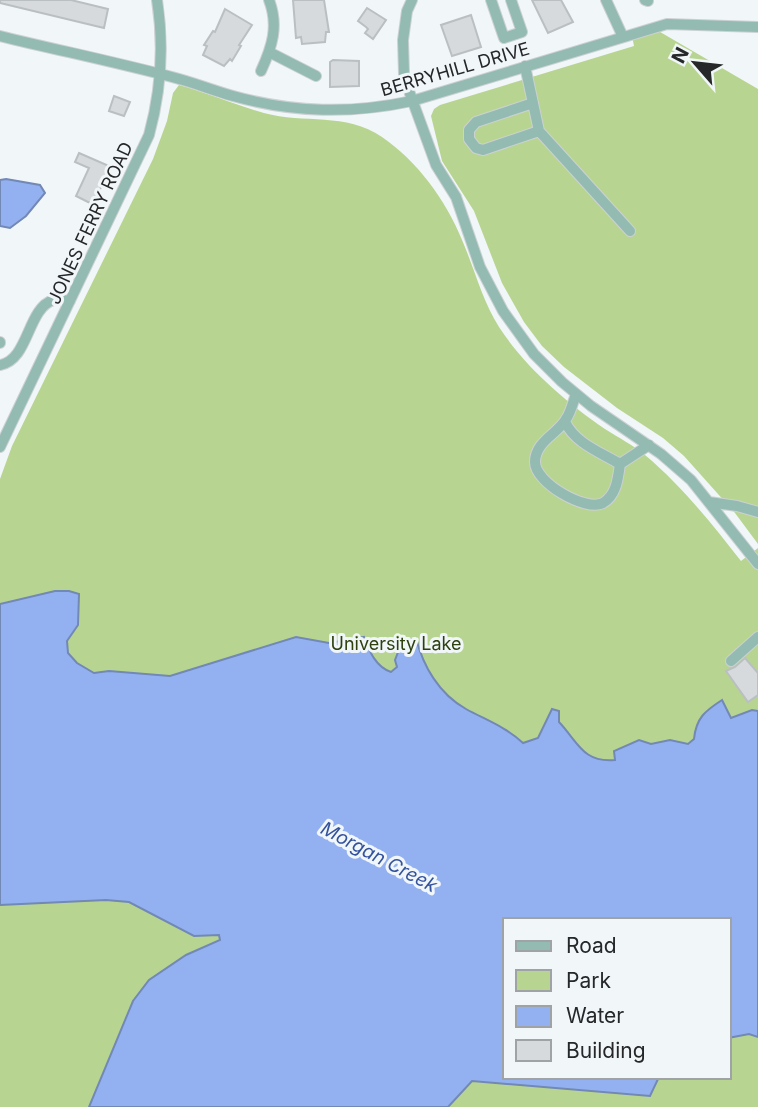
<svg xmlns="http://www.w3.org/2000/svg" width="758" height="1107" font-family="Inter,sans-serif">
<style>
.green{fill:#b7d590;fill-rule:evenodd}
.water{fill:#93b1f1;stroke:#7288b5;stroke-width:2}
.building{fill:#d6dadd;stroke:#babfc2;stroke-width:2}
.lines{fill:none;stroke-linecap:round;stroke-linejoin:round}
.minor-casing{stroke:#ccd1d3;stroke-width:12}
.minor{stroke:#93bbb2;stroke-width:10}
.labels{text-anchor:middle;dominant-baseline:central;stroke-width:6;stroke-linejoin:round;paint-order:stroke}
.street-label{font-size:18px;fill:#252728;stroke:#f1f6f9}
.park-label{font-size:18px;fill:#2d400d;stroke:#f1f6f9}
.water-label{font-size:19px;font-style:italic;fill:#33529e;stroke:#f1f6f9}
</style>
<rect width="100%" height="100%" fill="#f1f6f9"/>
<path class="green" d="M655,29l103,60v455l-23,-31 -51,-57 -21,-18 -46,-30 -53,-41 -22,-21 -18,-24 -22,-39 -28,-72 -32,-50 -11,-45 3,-7 6,-4 194,-59 -2,-10z
M179,85c29,8 56,20 85,28 40,11 82,-1 118,24 35,24 64,63 80,103 13,30 20,60 37,87 26,40 67,75 106,102 14,9 28,16 40,26 37,31 67,69 96,106l17,-13v559h-758v-628l12,-33 141,-287 14,-38 6,-28zM504,920h224v157h-224z"/>
<path class="water" d="M6,179l34,6 5,8 -19,23 -16,12 -10,-2v-46z
M55,591h14l10,3 -1,31 -11,16 1,12 9,10 17,10 15,-2 61,5 126,-39 33,6 35,-6c5,14 12,30 27,35l6,-5 -2,-7 7,-18 14,-4c7,28 23,56 50,71 20,11 40,18 57,34l15,-5 14,-29 7,2v11c19,20 24,41 56,38l-1,-9 25,-11 12,4 19,-4 18,4 6,-5c2,-21 11,-28 28,-39l9,18 21,-8 6,1v326l-9,-3 -21,4v-118h-224v157h155l-9,19 -178,-15 -24,26h-359l44,-106 16,-21 37,-25 34,-15 -1,-5 -25,1 -65,-34 -23,-2 -106,5v-301z"/>
<path class="building" d="M0,0h71l37,9 -4,19 -104,-25z
M293,0h31l5,32h-3l-1,10 -23,2 -1,-7 -5,1z
M532,0h29l12,22 -25,11z
M367,8l19,12 -13,19 -8,-6 3,-4 -2,-2 -8,-6z
M225,9l27,16 -13,20 2,1 -9,15 -2,-2 -6,7 -21,-11 4,-9 -3,-1 9,-14 2,1z
M471,15l10,32 -29,9 -11,-31z
M333,60l26,1v25l-29,1v-25z
M114,96l16,6 -6,14 -15,-5z
M79,153l30,13 -15,39 -18,-9 13,-28 -14,-6z
M745,658l13,15v22l-10,7 -22,-31 9,-4z"/>
<g class="lines">
<defs>
<path id="minor" d="M412,0l-5,11 -4,29 1,34 5,17 27,74 20,32 24,70 23,44 31,43 28,28 29,24 70,48 30,26 67,84
M491,0l13,38 18,-6 -11,-32
M606,0l17,37
M645,0l3,1
M0,36c57,14 115,26 172,41 20,5 40,13 61,19 61,17 118,18 179,5l255,-77 91,3
M269,52l47,24
M525,66l14,65 91,100
M261,71c11,-24 18,-45 8,-71
M533,103l-57,19 -7,8v9l7,9 7,2 56,-19
M0,343v-1
M0,365c29,-5 27,-56 53,-65 5,-2 11,0 17,1
M565,422c11,22 35,30 55,42 -2,13 -3,31 -17,39 -17,9 -68,-20 -68,-41 0,-21 24,-29 31,-43 5,-7 7,-17 10,-25
M0,447l149,-312c12,-44 15,-90 8,-135
M620,464l29,-19
M709,502l28,4 21,6
M731,661l27,-24"/>
</defs>
<use href="#minor" class="minor-casing"/>
<use href="#minor" class="minor"/>
</g>
<g class="labels">
<g class="street-label">
<text transform="translate(455 69) rotate(-16)">BERRYHILL DRIVE</text>
<text transform="translate(90 223) rotate(-65)">JONES FERRY ROAD</text>
</g>
<g class="park-label">
<text x="396" y="643">University Lake</text>
</g>
<g class="water-label">
<text transform="translate(379 857) rotate(28)">Morgan Creek</text>
</g>
</g>
<rect x="503" y="918" width="228" height="161" fill="#f1f6f9" stroke="#9fa3a5" stroke-width="2"/>
<rect x="516" y="941" width="35" height="10" fill="#93bbb2" stroke="#9fa3a5" stroke-width="2"/>
<text x="566" y="953" font-size="21" fill="#252728">Road</text>
<rect x="516" y="970" width="35" height="21" fill="#b7d590" stroke="#9fa3a5" stroke-width="2"/>
<text x="566" y="988" font-size="21" fill="#252728">Park</text>
<rect x="516" y="1006" width="35" height="21" fill="#93b1f1" stroke="#9fa3a5" stroke-width="2"/>
<text x="566" y="1023" font-size="21" fill="#252728">Water</text>
<rect x="516" y="1040" width="35" height="21" fill="#d6dadd" stroke="#9fa3a5" stroke-width="2"/>
<text x="566" y="1058" font-size="21" fill="#252728">Building</text>
<g transform="translate(695 63) rotate(298)" stroke="#f1f6f9" stroke-width="5" paint-order="stroke">
<path d="M0-5L12 26L0 18L-12 26Z" fill="#252728"/>
<text y="-10" font-size="19" font-weight="bold" text-anchor="middle" fill="#252728">N</text>
</g>
</svg>
